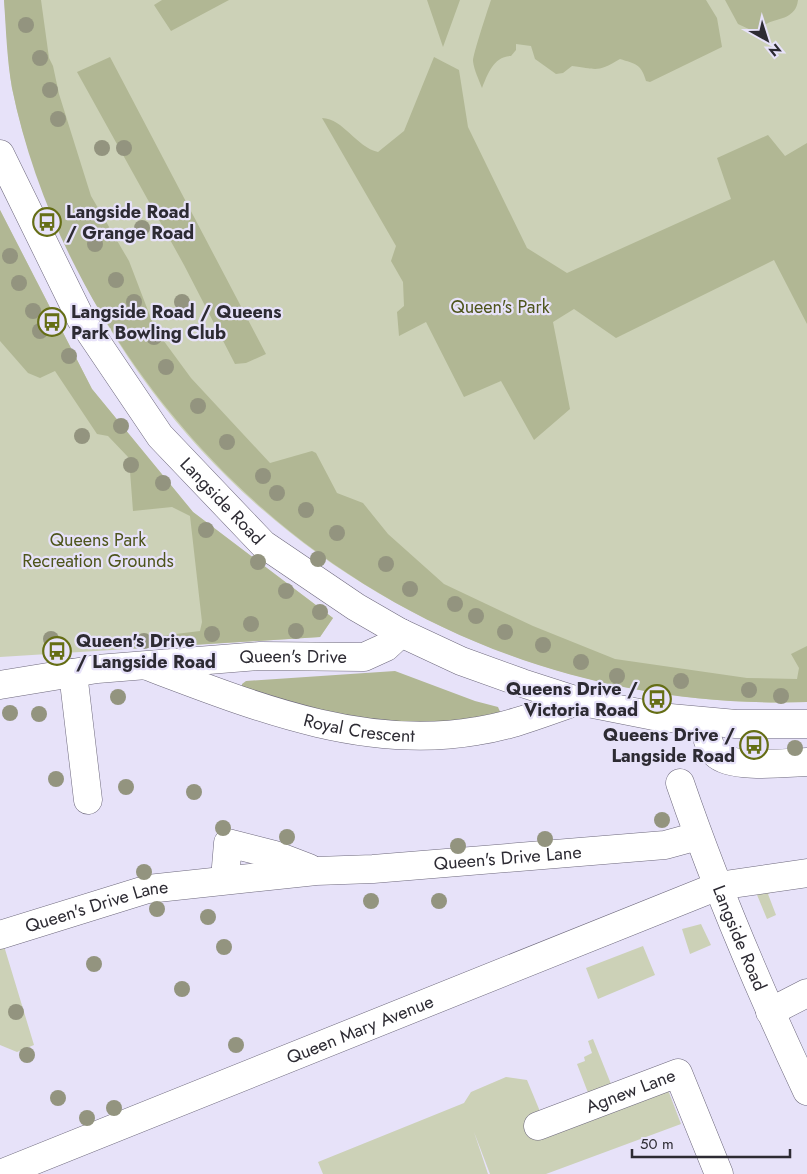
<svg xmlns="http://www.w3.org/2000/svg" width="807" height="1174" font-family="Jost,sans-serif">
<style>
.green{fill:#ccd1b7}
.forest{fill:#b1b794}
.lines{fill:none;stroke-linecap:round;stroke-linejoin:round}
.minor-casing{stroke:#6d687c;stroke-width:29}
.minor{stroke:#fff;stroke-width:28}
.tree{fill:#93947f}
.labels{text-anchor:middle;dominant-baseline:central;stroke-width:4.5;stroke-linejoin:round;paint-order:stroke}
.poi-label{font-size:18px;font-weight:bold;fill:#2d2b33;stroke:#e7e2f9;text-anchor:start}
.park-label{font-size:18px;fill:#4e551c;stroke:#e7e2f9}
.street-label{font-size:18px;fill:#2d2b33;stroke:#e7e2f9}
</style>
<rect width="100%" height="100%" fill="#e7e2f9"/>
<path class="green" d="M4,0h803v702c-316,10 -611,-167 -741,-457 -23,-50 -43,-103 -54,-157 -5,-28 -5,-59 -8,-88z
M0,210l92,179 101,123 140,106 -13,19 -320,20z
M796,883l-28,11 8,21 -9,4 -12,-29z
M701,924l10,21 -21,9 -8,-25z
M4,946l30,99 -17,7 -17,-7v-98z
M643,946l12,29 -57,24 -12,-31z
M593,1039l20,50 -23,9 -13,-34 8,-3 -1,-4 8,-4 -4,-12z
M506,1077l21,3 19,46 119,-44 16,42 -135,50h-56l-16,-42 14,42h-165l-5,-12 146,-59 7,-11z"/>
<path class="forest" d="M4,0h37l8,58 4,8 6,28 32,102 38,65 26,68 36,49 79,85 42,-12 4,2 21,40 26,10 25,31 56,50 89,42 82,33 132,19 50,1 2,-11 -8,-14 16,-8v56c-292,10 -557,-138 -706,-389 -41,-68 -73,-146 -89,-225 -5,-28 -6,-59 -8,-88z
M162,0h67l-58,31 -17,-26z
M427,0h33l-17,47z
M491,0h215l11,18 5,29 -72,35 -4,-1c-5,-18 -11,-17 -26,-22 -23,14 -23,10 -48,7l-9,7 -7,1 -21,-15 -4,-13 -15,-2v6l-5,6c-18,1 -23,18 -29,32 -3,-8 -8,-18 -9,-27 0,-7 15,-52 18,-61z
M725,0h73c-2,18 -18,18 -30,23 -5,3 -9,7 -15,8l-15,-7z
M110,57l156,297 -20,9 -11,1 -51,-99 -107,-193z
M434,57l25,13 9,57 59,121 40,25 164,-74 -14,-41 51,-23 17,21 22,-13v181l-33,-64 -158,78 -42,-29 -21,13 17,87 -36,31 -33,-59 -37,16 -38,-75 -27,14 -2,-24 7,-6 -1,-24 -12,-21 5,-15 -74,-128c22,1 34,29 56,34l26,-21z
M0,210l92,179 101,123 140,106 -13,19 -192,12 -1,-9 73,-9 2,-9 -12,-106 -18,-9 -39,4 -4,-53 -21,-22 -11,-2 -42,-63 -15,7 -12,-5 -28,-32z
M395,671l80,30 23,6 3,7 -75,11 -82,-7 -102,-30v-4l4,-3z"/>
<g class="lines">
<defs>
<g id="minor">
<path id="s1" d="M0,154l81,165 79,117 103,108 93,63 45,26 60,28 61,22 56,18 81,16 77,7h71"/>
<path id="s2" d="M147,666c104,39 215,85 330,65 35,-5 68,-19 101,-30"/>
<path d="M73,673l15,127"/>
<path id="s3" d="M0,685l97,-16 163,-13 104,1 22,-10 15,-14"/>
<path d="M705,722c1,11 2,24 11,32 15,15 70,9 91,8"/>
<path id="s4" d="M680,783c36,105 80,208 127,308"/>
<path d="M225,879l3,-36 47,12 34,13"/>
<path id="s5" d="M0,935l148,-46 168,-18 57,-2 292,-24 33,-9"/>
<path d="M770,1012l37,-19"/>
<path id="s6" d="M538,1126l140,-53 41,101"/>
<path id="s7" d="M0,1174l718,-288 89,-13"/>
</g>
</defs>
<use href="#minor" class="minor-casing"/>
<use href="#minor" class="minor"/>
</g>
<g class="tree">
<circle cx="26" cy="25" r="8"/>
<circle cx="40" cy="58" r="8"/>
<circle cx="50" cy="90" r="8"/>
<circle cx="58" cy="119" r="8"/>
<circle cx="102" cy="148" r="8"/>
<circle cx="124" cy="148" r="8"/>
<circle cx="142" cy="228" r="8"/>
<circle cx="95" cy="244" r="8"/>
<circle cx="10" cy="256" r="8"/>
<circle cx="116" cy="280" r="8"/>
<circle cx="19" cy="283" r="8"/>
<circle cx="134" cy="302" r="8"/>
<circle cx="182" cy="302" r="8"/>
<circle cx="33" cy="311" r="8"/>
<circle cx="40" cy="331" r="8"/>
<circle cx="154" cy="337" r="8"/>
<circle cx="69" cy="356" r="8"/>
<circle cx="166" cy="367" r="8"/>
<circle cx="198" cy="406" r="8"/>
<circle cx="121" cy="426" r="8"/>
<circle cx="82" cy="436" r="8"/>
<circle cx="227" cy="442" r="8"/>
<circle cx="131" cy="465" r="8"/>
<circle cx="263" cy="476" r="8"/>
<circle cx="163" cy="483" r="8"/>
<circle cx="277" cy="493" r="8"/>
<circle cx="306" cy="510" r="8"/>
<circle cx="206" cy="530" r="8"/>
<circle cx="337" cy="533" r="8"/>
<circle cx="318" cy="559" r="8"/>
<circle cx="258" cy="562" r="8"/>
<circle cx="386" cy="564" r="8"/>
<circle cx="410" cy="589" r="8"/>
<circle cx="286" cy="591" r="8"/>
<circle cx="455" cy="604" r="8"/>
<circle cx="320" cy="612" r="8"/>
<circle cx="476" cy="616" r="8"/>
<circle cx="251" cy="624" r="8"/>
<circle cx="296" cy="631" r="8"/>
<circle cx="505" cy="632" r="8"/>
<circle cx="212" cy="634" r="8"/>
<circle cx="51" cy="639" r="8"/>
<circle cx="144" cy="641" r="8"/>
<circle cx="543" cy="645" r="8"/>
<circle cx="581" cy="662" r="8"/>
<circle cx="617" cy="676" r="8"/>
<circle cx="681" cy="681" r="8"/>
<circle cx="749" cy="690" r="8"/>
<circle cx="781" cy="696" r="8"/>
<circle cx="118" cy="697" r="8"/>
<circle cx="10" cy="713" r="8"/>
<circle cx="39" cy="714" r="8"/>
<circle cx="795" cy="748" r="8"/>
<circle cx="56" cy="779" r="8"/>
<circle cx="126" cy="787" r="8"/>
<circle cx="194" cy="792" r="8"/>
<circle cx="662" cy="820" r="8"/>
<circle cx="223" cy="828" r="8"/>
<circle cx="287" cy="837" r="8"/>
<circle cx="545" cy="839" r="8"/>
<circle cx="458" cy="846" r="8"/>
<circle cx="144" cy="872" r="8"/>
<circle cx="371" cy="901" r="8"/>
<circle cx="439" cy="901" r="8"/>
<circle cx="157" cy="909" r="8"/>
<circle cx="208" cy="917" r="8"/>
<circle cx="224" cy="947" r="8"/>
<circle cx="94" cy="964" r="8"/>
<circle cx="182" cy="989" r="8"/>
<circle cx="16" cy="1012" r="8"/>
<circle cx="236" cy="1045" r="8"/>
<circle cx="27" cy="1055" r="8"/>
<circle cx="58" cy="1098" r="8"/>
<circle cx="114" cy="1108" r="8"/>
<circle cx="87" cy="1118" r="8"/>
</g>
<defs>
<symbol id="bus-ring" viewBox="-11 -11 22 22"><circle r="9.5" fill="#e7e2f9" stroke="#656e15" stroke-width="1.5"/><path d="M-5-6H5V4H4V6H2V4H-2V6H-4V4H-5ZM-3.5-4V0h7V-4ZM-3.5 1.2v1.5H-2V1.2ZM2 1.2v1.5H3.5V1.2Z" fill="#656e15"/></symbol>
</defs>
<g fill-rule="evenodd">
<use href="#bus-ring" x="31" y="206" width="32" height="32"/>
<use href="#bus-ring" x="36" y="306" width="32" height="32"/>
<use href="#bus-ring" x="41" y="635" width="32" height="32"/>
<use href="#bus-ring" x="641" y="683" width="32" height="32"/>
<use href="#bus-ring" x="738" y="729" width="32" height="32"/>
</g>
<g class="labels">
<g class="poi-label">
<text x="66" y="212">Langside Road<tspan x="66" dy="21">/ Grange Road</tspan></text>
<text x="71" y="312">Langside Road / Queens<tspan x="71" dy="21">Park Bowling Club</tspan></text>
<text x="76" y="641">Queen's Drive<tspan x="76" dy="21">/ Langside Road</tspan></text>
<text x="638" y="689" text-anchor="end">Queens Drive /<tspan x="638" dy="21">Victoria Road</tspan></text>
<text x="735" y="735" text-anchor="end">Queens Drive /<tspan x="735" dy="21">Langside Road</tspan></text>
</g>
<g class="park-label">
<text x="500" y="307">Queen's Park</text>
<text x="98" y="540">Queens Park<tspan x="98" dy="21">Recreation Grounds</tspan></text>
</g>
<g class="street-label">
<text stroke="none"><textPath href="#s1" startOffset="415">Langside Road</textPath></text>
<text stroke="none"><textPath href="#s3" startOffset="295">Queen's Drive</textPath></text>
<text stroke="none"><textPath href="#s2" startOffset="222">Royal Crescent</textPath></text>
<text stroke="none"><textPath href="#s5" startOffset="516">Queen's Drive Lane</textPath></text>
<text stroke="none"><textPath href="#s5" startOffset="101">Queen's Drive Lane</textPath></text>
<text stroke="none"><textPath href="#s4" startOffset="166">Langside Road</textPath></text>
<text stroke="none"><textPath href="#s7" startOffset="388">Queen Mary Avenue</textPath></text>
<text stroke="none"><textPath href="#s6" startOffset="99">Agnew Lane</textPath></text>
</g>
</g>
<g transform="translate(767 40) rotate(141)" stroke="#e7e2f9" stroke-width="4" paint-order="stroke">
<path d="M0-4L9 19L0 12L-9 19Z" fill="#2d2b33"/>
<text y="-8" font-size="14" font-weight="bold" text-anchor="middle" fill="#2d2b33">N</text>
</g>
<path d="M632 1149v8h158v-8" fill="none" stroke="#2d2b33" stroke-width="2.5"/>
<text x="640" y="1149" font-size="15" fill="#2d2b33" stroke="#e7e2f9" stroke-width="4" paint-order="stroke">50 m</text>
</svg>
